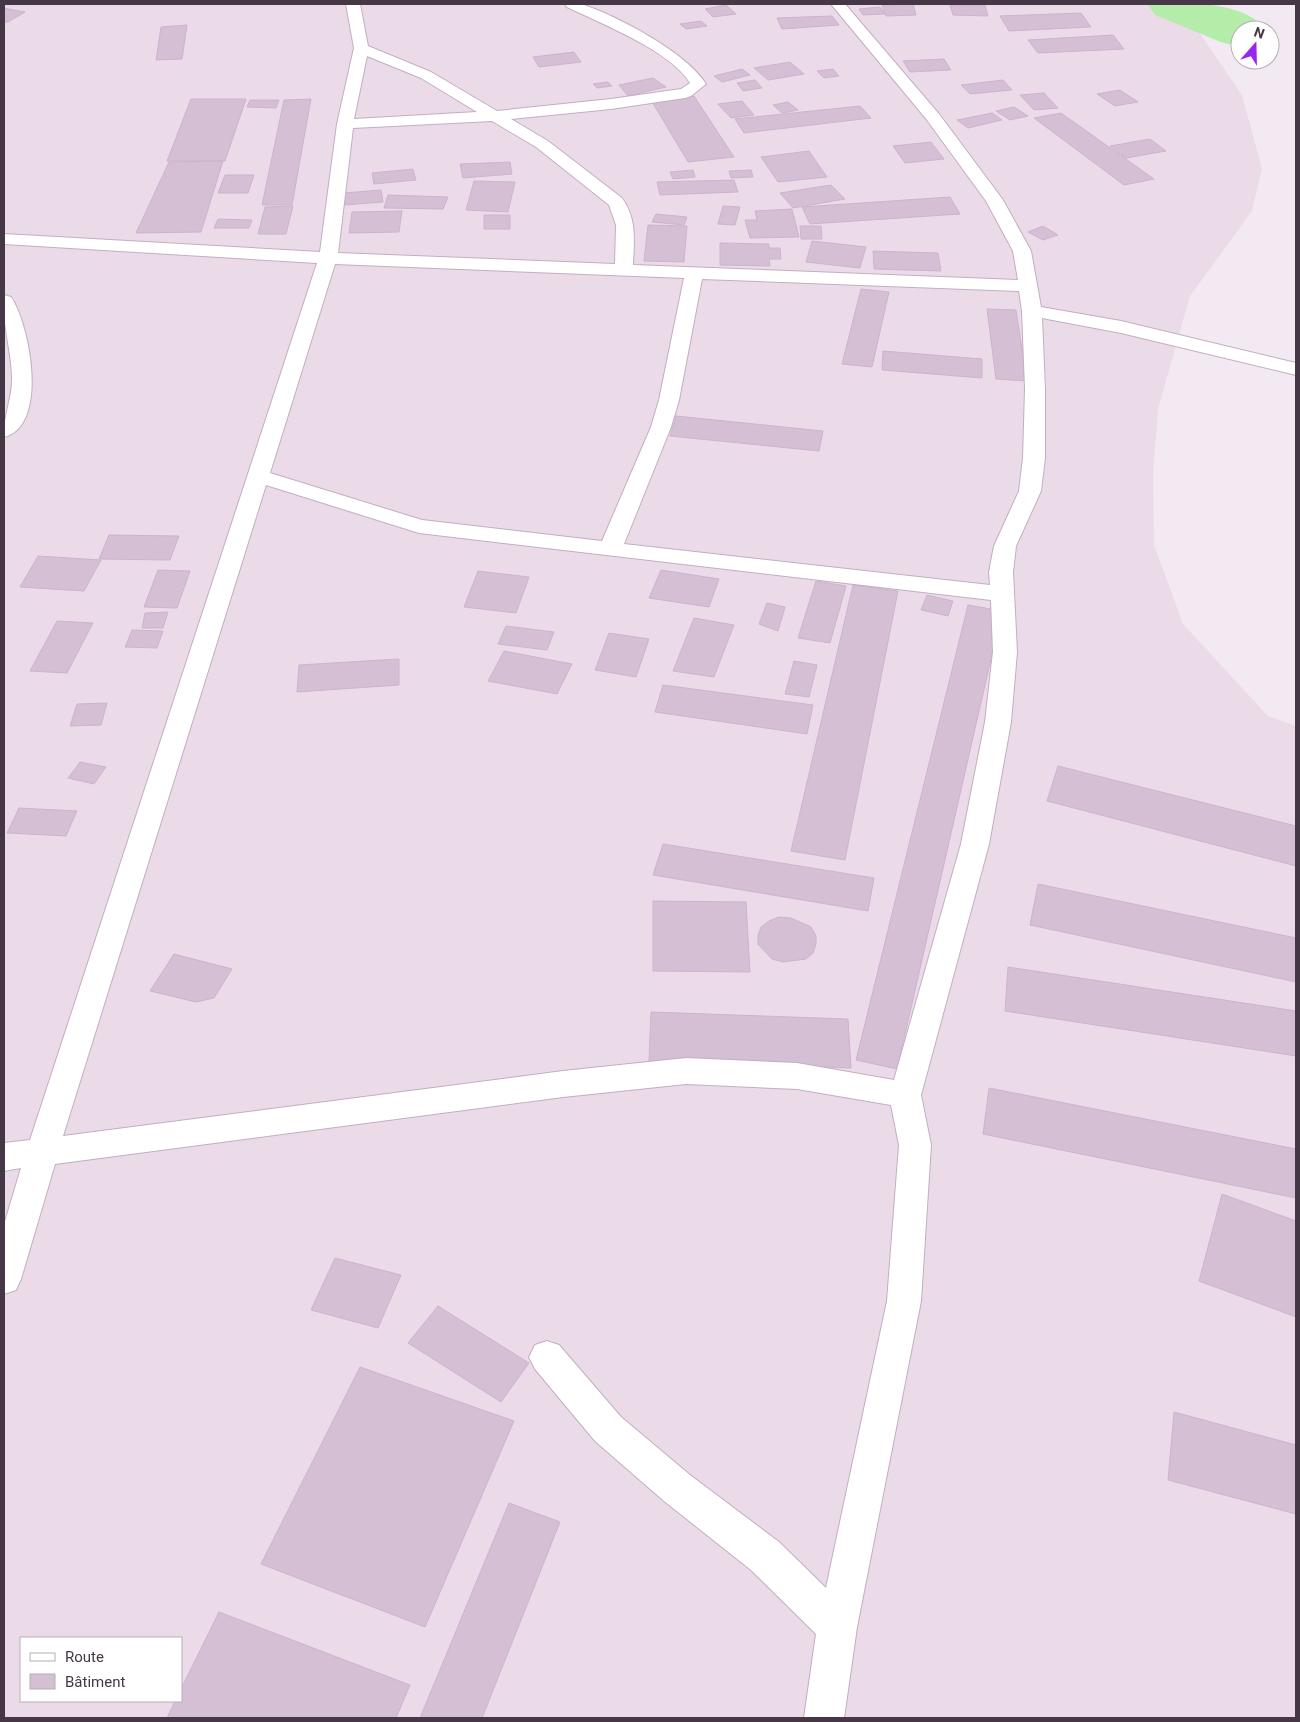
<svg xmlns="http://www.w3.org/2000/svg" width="1300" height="1722" font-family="Roboto,sans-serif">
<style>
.residential{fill:#ebdbe9;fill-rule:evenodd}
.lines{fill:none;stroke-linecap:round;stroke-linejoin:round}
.river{fill:#b4eca9;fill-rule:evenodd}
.building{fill:#d4bfd4;stroke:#cfb2ce}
.street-casing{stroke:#c1afbf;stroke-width:2}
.street{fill:#fff;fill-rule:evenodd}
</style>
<rect width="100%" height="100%" fill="#f3e9f2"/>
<path class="residential" d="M4,4h1167l17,12 54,79 20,74 -10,42 -62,85 -32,113 -5,65 1,71 29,79 85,92 28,10v992h-1292zM21,1638h160v63h-160z"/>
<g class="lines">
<path class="river" d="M1147,4c35,-2 97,-4 119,26h-26v17l-19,-5 -66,-27z"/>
</g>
<path class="building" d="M913,4l3,11 -30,1 -4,-11z
M726,5l10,9 -23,3 -8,-8z
M950,5h35l3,11 -35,-1z
M880,7l5,7 -22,1 -4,-6z
M4,8l21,4 -17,10h-4z
M1081,13l10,14 -82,4 -9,-15z
M832,16l7,9 -57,4 -5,-11z
M701,21l6,5 -21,3 -6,-5z
M187,25l-5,34 -26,1 5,-33z
M1113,35l11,14 -86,4 -10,-13z
M574,52l7,10 -42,5 -6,-10z
M944,59l7,11 -41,2 -7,-11z
M790,62l14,12 -36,6 -14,-12z
M742,69l8,6 -28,7 -8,-6z
M833,69l6,7 -15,2 -7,-7z
M653,78l13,9 -38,9 -9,-11z
M755,80l7,8 -19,3 -6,-8z
M1003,80l9,10 -42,4 -9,-9z
M608,82l4,4 -15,2 -4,-4z
M1120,90l18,12 -23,4 -18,-12z
M1044,93l14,15 -24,2 -14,-15z
M694,96l40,61 -46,5 -37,-62z
M191,99h55l-21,62h-58z
M311,99l-19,106h-30l22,-105z
M250,100h29l-3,8 -29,-1z
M742,101l12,14 -23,3 -13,-14z
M788,102l10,8 -16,3 -9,-8z
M860,106l11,12 -127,15 -9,-14z
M1014,107l14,9 -18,4 -14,-9z
M992,113l10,7 -34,8 -11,-8z
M1061,113l93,66 -30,6 -90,-67z
M1150,139l16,12 -40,7 -16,-12z
M931,142l13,17 -39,4 -12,-17z
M809,151l18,26 -49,5 -17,-25z
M223,161l-22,71 -65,1 33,-71z
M510,162l2,12 -49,4 -3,-14z
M413,169l3,11 -42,4 -2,-11z
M693,170l2,7 -22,2 -3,-7z
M751,170l2,7 -22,1 -2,-7z
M225,175h29l-6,18h-30z
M734,180l4,12 -78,3 -3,-13z
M474,181l41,1 -7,30 -42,-2z
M831,185l14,14 -52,9 -13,-15z
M381,190l2,12 -38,3 -1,-12z
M388,195l60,2 -5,12 -59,-1z
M950,197l10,17 -150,10 -8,-17z
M293,206l-7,28h-28l7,-27z
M723,206l17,1 -5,18 -17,-1z
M792,209l7,28 -49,1 -5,-18h12l-2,-9z
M402,211l-3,21 -50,1 3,-21z
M656,214l31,3 -3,8 -32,-3z
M484,215h26v14h-26z
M218,219l34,1 -3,8h-35z
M648,225l39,1 -3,36 -40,-1z
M800,226h21l1,13h-21z
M1043,226l15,9 -15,5 -15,-8z
M812,241l54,6 -6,21 -54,-6z
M720,243l49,1v4h11l1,11h-12l1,7 -50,-1z
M873,251l65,2 3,18 -67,-2z
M861,289l28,3 -17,75 -30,-3z
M987,309l29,1 11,71 -31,-2z
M883,351l99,8v19l-100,-8z
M676,416l147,15 -4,20 -149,-15z
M109,535l70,1 -9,24 -71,-1z
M38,556l63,4 -17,31 -64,-4z
M158,570l32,1 -13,37 -33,-1z
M661,570l58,9 -10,28 -60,-9z
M478,571l51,6 -13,36 -52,-6z
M816,581l30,5 -16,57 -32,-5z
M853,585l45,6 -53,269 -54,-9z
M927,595l26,6 -5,15 -27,-6z
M767,603l18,4 -7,24 -19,-7z
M968,605l34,6 -105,458 -41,-9z
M168,612l-5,16h-21l3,-15z
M694,618l40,7 -20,52 -41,-6z
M57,621l36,2 -26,50 -37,-2z
M506,626l48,6 -7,18 -49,-6z
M132,630l31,1 -6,17 -32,-1z
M609,633l40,6 -13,38 -41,-7z
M504,651l68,13 -15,30 -69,-13z
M399,659v26l-102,7 2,-27z
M794,661l23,4 -8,32 -24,-3z
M663,685l150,20 -6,29 -152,-22z
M107,703l-6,22 -31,1 7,-22z
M80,762l26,5 -12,17 -26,-6z
M1058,766l238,60v40l-249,-65z
M19,808l58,3 -11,25 -59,-3z
M663,844l211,34 -6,33 -215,-36z
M1038,884l258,54v44l-266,-57z
M653,901l93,1 4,70 -97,-1z
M779,917l12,1 20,9 5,9v8l-3,9 -7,6 -23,3 -11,-3 -14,-15v-9l3,-8 8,-6z
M174,954l58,15 -18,29 -18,4 -46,-11z
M1008,967l288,44v45l-291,-45z
M651,1012l197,7 3,49 -202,-7z
M989,1088l307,61v49l-313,-64z
M1222,1194l74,27v96l-97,-36z
M335,1258l66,17 -23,53 -67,-18z
M438,1306l91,57 -28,39 -93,-59z
M360,1367l154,54 -89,206 -164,-63z
M1174,1412l122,33v69l-128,-34z
M509,1503l51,19 -78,196h-62z
M219,1612l191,73 -14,33h-229l8,-17h6v-12z"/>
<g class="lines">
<defs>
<path id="street" d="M346,4h14l8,42 63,26 66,39 114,-12 70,-10 9,-6c-19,-32 -90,-60 -123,-76l-2,-3c6,0 14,-1 19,1 35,12 103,48 122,79l-15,12 -6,2 -74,11 -100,10 37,22 74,57c15,21 12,42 11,67l385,15 -5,-29 -27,-50 -59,-81 -96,-116h14l94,110 64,86 28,51 10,56 80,14 175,42v12l-175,-42 -79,-15 3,71v69l-4,33 -25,55 -3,26 4,80 -6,70 -22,122 -68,251 10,50 -10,156 -64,326 -13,91h-40l12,-84 -65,-64 -87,-69 -69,-60 -60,-72 -6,-12 6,-12 12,-4 12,4 62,72 69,58 89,67 47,46 61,-287 12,-156 -8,-40 -94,-16 -111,-5 -123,13 -508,67 -34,115 -5,11 -12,4v-69l17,-57 -17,3v-28l26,-3 287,-877 -313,-19v-10l316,18 17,-128 17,-76zM367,56l54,22 56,34 -123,7zM492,121l44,26 73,58 7,20 -1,39 -277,-11 15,-125zM335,264l349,14 -25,122 -8,27 -49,114 -180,-21 -152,-47zM702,279l317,12 3,20 3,78 -2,69 -4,33 -25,55 -5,26 1,13 -366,-41 47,-117 8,-27zM266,485l153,48 572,67 2,52 -8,70 -24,122 -67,236 -97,-17 -111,-5 -123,13 -500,65z
M4,295l7,2c19,28 38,129 -7,140 -1,-21 9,-39 8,-61 -1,-27 -10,-53 -8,-81z"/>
</defs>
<use href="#street" class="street-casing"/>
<use href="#street" class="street"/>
</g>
<rect width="1300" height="1722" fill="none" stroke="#463746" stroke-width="10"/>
<rect x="20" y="1637" width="162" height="65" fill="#ffffff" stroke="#b5afb5"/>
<rect x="30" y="1653" width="25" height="8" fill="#ffffff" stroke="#b5afb5"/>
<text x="65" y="1662" font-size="15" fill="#463746">Route</text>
<rect x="30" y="1674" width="25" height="15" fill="#d4bfd4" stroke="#b5afb5"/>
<text x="65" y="1687" font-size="15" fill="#463746">Bâtiment</text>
<g transform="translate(1255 45) rotate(20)"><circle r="24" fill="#ffffff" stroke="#b5afb5"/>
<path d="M0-4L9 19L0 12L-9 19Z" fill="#9926ed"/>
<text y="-8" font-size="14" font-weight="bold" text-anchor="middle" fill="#463746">N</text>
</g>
</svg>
